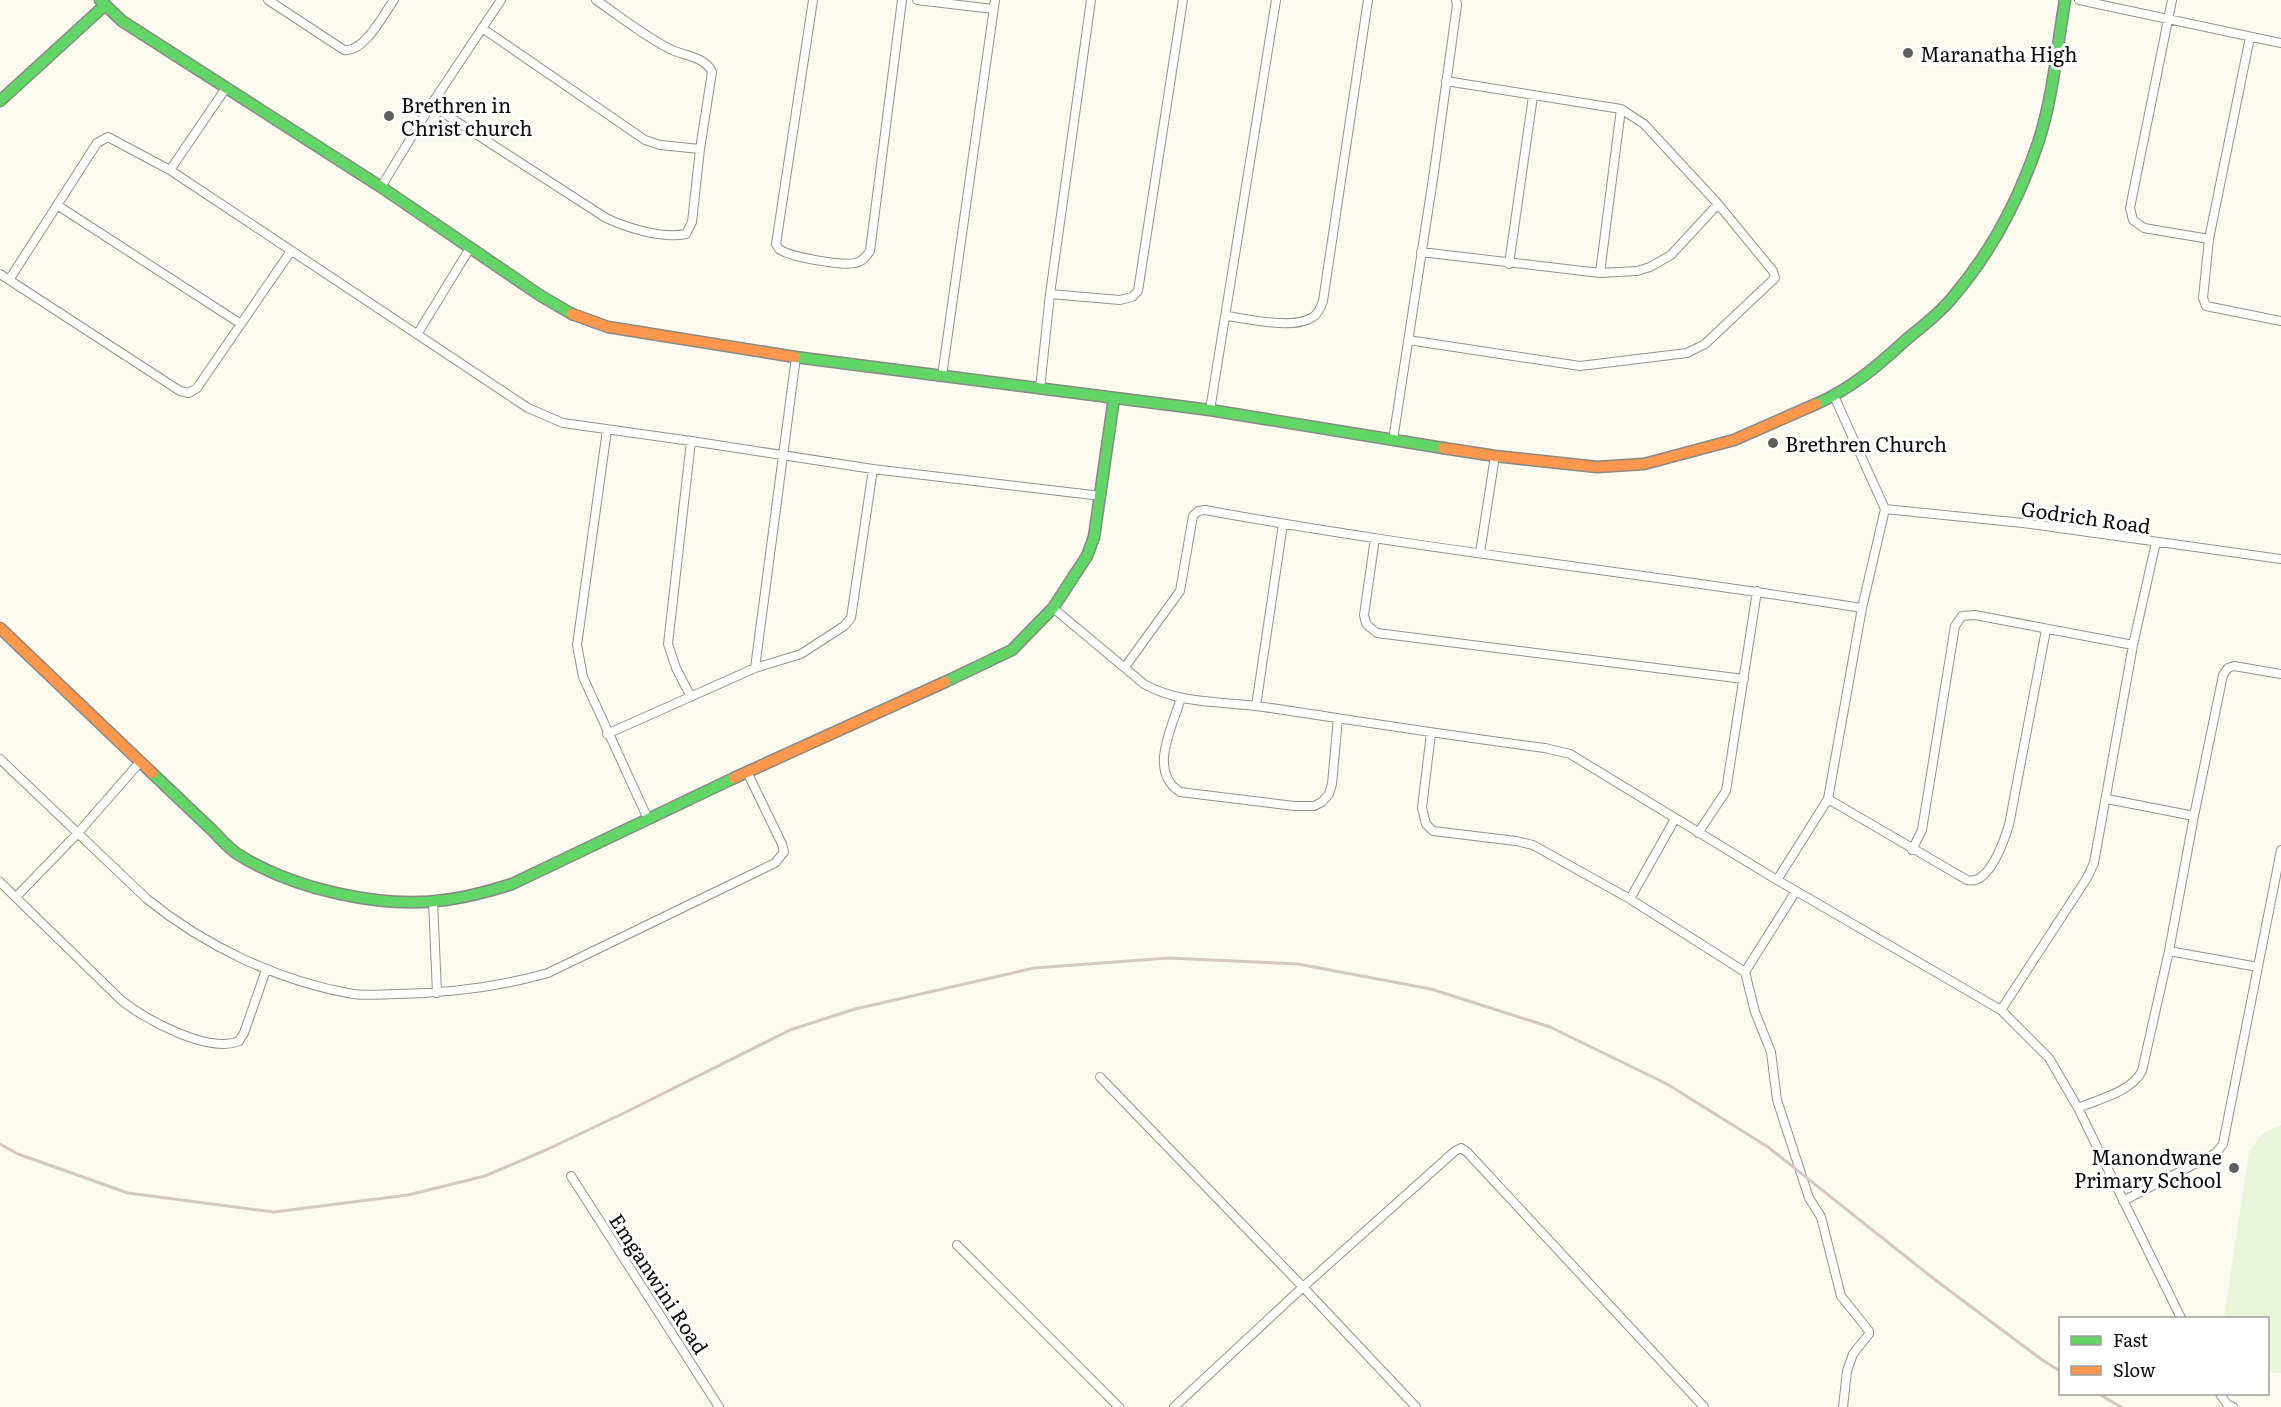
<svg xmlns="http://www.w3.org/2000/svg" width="2281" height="1407" font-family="Literata,serif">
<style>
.pitch{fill:#e9f4d9}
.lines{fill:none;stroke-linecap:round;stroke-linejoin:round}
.street-casing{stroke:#93938e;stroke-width:10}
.fast-casing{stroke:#898984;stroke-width:13}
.slow-casing{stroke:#898984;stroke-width:13}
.street{stroke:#fefefd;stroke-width:8}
.fast{stroke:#63d668;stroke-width:10}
.slow{stroke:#ff974d;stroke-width:10}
.rail{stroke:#d5c7c4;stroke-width:3}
.poi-dot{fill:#5f5f5b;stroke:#fff;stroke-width:2}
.labels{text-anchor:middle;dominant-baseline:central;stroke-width:6;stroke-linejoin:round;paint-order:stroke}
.poi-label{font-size:20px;fill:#0b0b0b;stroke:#fff;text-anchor:start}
.street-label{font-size:20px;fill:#0b0b0b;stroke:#fff}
</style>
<rect width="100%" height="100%" fill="#fafaef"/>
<path class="pitch" d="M2281,1125v248l-13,-1v-54h-44l25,-166 13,-18z"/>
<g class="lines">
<defs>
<path id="street" d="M268,0l76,50c20,3 39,-35 50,-50
M813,0l-37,244 3,5c10,8 63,17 76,14 7,-1 11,-6 15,-12l32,-251
M917,0l76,9
M2079,0l202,43
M2172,0l-42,208 3,12 11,8 65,11
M482,28l163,112 15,5 40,4
M2250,37l-41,202 -6,59 3,8 75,15
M431,105l175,113c21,10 57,21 80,16l6,-12 8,-73 12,-77c-7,-15 -26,-16 -40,-22 -27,-13 -51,-33 -76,-50
M170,170l56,-82
M381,187l50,-82 70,-105
M57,205l184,119
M1421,252l179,21 37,-2 13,-4 21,-12 47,-51
M1509,264l24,-168
M1600,273l21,-164
M0,274l180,117 9,2 8,-5 94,-137
M9,280l88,-137 11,-6 62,33 358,238 35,15 128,18 182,28 228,27
M1050,294l70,6 12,-3 6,-6 45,-291
M1227,316c22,3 67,14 86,1 5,-3 8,-10 10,-16l45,-301
M418,333l52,-85
M1408,340l172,26 107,-13 18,-9 70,-66 -2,-7 -55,-67 -74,-80 -23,-15 -175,-28
M942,376l53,-376
M1040,389l10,-95 41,-294
M1210,410l66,-410
M607,430l-30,215 6,32 65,142
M1393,440l41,-268 23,-167 -1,-5
M691,441l-23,203 8,24 15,29
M1885,509l138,14 258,36
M1375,538l-11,77 2,9 11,9 367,46
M1480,553l15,-97
M1053,608l91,76c37,21 80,17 120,23 94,14 187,29 281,41l25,6 207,126 224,130 48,48 29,50 103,210
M1125,667l55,-76 13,-75 5,-5 7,-1c218,40 438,63 657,98
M755,668l41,-311
M1181,698c-9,30 -33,73 -1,94l114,14h20l8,-4 7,-8 3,-10 6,-66
M1256,706l27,-182
M1431,733l-9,75 4,16 7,7 83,10 17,4 97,54 115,73 51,-81
M607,734l148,-66 46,-14 43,-28 7,-8 22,-149
M0,759l147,140c58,47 131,82 206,95 14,2 30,0 45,0 51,-1 101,-7 150,-21l227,-110 9,-11 -2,-8 -35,-72
M1828,799l139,81c22,6 37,-39 42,-55l37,-195
M2107,799l87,17
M1698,833l28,-42 31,-200
M1912,850l10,-20 33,-204 7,-10 13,-1 158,30
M1777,880l51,-81 34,-191 23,-99 -51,-113
M0,882l120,117c23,20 89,55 119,42l5,-8 22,-63
M16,897l61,-63 63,-72
M1630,899l45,-80
M433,901l4,92
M2169,951l89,16
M1745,972l10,40 16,40 6,48 32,98 12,19 20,79 28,35v3l-16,20 -6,17 -4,36
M2001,1010l86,-132 7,-15 39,-218 23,-103
M1100,1077l203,210 113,120
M2078,1108c21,-9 53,-16 64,-37l27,-120 25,-135 29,-141 5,-7 6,-2 47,8
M571,1176l148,231
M2123,1201l93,-48 7,-9 58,-294
M957,1245l162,162
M2220,1394l7,10 6,3
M1174,1407l129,-120 152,-136 6,-3 6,4 237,255"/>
<path id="fast" d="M100,0l22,21 259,166 160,109 31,18
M0,101l104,-95
M795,357l415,53 233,38
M1816,404c35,-15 64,-40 92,-66 15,-12 32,-25 44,-40 38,-44 67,-99 86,-155 15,-45 19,-96 27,-143
M945,682l67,-32 41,-42 34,-52 7,-19 20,-139
M152,773c20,19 40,38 60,57 8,8 17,19 27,25 55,34 142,54 206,45 24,-3 45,-9 67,-16l222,-106"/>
<path id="slow" d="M572,314l36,13 187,30
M1443,448l52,8 102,11 47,-3 90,-24 82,-36
M0,628l152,145
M734,778l211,-96"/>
</defs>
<use href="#street" class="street-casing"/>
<use href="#fast" class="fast-casing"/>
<use href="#slow" class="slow-casing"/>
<use href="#street" class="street"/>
<use href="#fast" class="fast"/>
<use href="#slow" class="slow"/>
<path class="rail" d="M0,1144l18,10 110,39 146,19 134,-17 77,-19 61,-26 80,-38 164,-82 65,-21 179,-41 135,-10 129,6 133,25 119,38 117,57 101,63 166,132 107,80 19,12
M2099,1394l22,13"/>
</g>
<g class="poi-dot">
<circle cx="1908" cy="53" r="6"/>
<circle cx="389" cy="116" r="6"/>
<circle cx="1773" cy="443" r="6"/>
<circle cx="2234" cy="1168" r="6"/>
</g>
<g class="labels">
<g class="poi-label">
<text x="1920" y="53">Maranatha High</text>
<text x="401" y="104">Brethren in<tspan x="401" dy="23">Christ church</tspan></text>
<text x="1785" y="443">Brethren Church</text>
<text x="2222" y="1156" text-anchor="end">Manondwane<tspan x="2222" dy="23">Primary School</tspan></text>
</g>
<g class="street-label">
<text transform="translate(2086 516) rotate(8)">Godrich Road</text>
<text transform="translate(660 1283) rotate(57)">Emganwini Road</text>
</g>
</g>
<rect x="2059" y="1317" width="210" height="78" fill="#ffffff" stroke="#9d9d9d" stroke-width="1.5"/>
<rect x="2071" y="1336" width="30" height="9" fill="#63d668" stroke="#9d9d9d" stroke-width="1.5"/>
<text x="2113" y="1347" font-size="18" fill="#0b0b0b">Fast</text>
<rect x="2071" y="1366" width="30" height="9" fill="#ff974d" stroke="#9d9d9d" stroke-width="1.5"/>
<text x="2113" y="1377" font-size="18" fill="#0b0b0b">Slow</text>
</svg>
